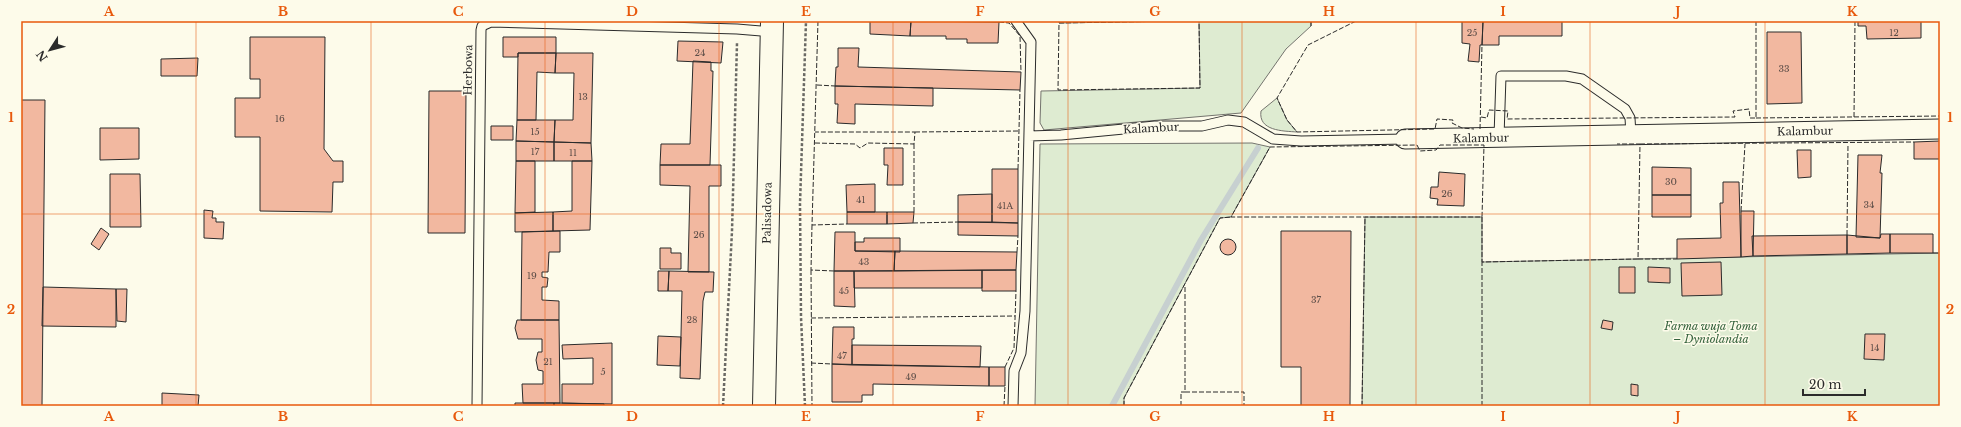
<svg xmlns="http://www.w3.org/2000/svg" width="1961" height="427" font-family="'Libre Baskerville',serif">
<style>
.green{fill:#deebd1;stroke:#74746e}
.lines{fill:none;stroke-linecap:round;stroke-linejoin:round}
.stream{stroke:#c7d0d0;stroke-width:6}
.building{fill:#f2b8a0;stroke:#2b2b2b}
.lane-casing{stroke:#2b2b2b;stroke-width:11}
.street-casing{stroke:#2b2b2b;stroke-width:21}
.secondary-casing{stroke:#2b2b2b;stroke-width:24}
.path{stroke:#6a6964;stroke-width:2.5;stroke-dasharray:3 2;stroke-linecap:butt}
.lane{stroke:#fdfbea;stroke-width:9}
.street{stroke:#fdfbea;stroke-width:19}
.secondary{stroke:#fdfbea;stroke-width:22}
.fence{stroke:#2b2b2b;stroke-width:1;stroke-dasharray:5 2;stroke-linecap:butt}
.grid{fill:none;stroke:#e8590c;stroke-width:1;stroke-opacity:0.55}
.labels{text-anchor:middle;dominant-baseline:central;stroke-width:3;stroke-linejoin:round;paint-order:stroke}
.number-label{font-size:9px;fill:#5d4e48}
.street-label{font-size:11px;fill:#2b2b2b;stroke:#fdfbea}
.park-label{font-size:11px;font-style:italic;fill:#34623c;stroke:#fdfbea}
.neatline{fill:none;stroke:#e8590c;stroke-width:1.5}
.grid-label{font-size:13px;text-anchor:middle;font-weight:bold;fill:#e8590c}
</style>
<rect width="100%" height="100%" fill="#fdfbea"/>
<path class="green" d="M1059,21h117l-117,2z
M1199,21h112v5l-25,23 -45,64 -197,17 -4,-7 1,-32 159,-3z
M1277,98l10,22 10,12c-14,-1 -39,-1 -36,-21z
M1252,143l18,4 -39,70 -11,1 -96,180v8h-89l5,-262z
M1365,217h117v45l458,-9v153h-578z"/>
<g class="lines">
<path class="stream" d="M1112,406l89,-166 57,-92"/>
</g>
<path class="building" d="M870,21h41l-1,15 -40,-2z
M911,21l88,1 -1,21h-31v-4h-21v-3h-36z
M1462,21h21l-1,24h-2l-1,17 -11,-1 2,-17 -8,-1z
M1483,21h79v15h-63v9h-17z
M1858,21h63v17l-54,1 -1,-13h-8z
M1767,32h34l1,71 -35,1z
M250,37h75l-1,112 9,12h10v21h-10l-1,30 -72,-1v-74h-25v-39h25v-19h-10z
M503,37h53v16h-38v4h-15z
M678,41l45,1 -2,21 -44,-2z
M838,48h21l-1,19 163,5 -1,18 -185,-4 1,-19h2z
M518,53h38l-1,20 -18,-1 -1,48h-19z
M556,53h37l-2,90 -37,-1 1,-22h18l1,-47h-19z
M198,58l-1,18h-36v-17z
M693,61l18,1v9h2l-3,94h-50l1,-21h29z
M835,86l98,2v18l-78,-2v20l-18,-1 1,-19h-3z
M429,91h37l-1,142h-37z
M21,100h24l-3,306h-21z
M517,120h38l-1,22 -38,-1z
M491,126h22v14h-22z
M100,128h39v31l-39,1z
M516,141l38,1v19h-38z
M1940,141v18h-26v-17z
M554,142l37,1 1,18h-38z
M884,148h19v37h-16l1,-20h-4z
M1797,150h14v27l-13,1z
M1858,155h24l-2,18h2l-2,65 -24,-1z
M516,161h19v51l-20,1z
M572,161h20l-2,69 -37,1v-19l19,-1z
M660,165h61v21h-12v86h-21l2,-86 -30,-1z
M1652,167l39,1v27h-39z
M992,169h26v54l-26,-1z
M1439,172l26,2 -1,32 -27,-1 1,-6 -8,-1 1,-11h7z
M110,174h30l1,53h-31z
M1723,182h16l2,75 -64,2v-20l44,-1 -1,-35h3z
M875,184v28h-28l-1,-27z
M992,194v28h-34v-27z
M1652,195h39v22h-39z
M204,210l9,1 -1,7h4v4h8l-1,17 -19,-1z
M1741,211h13l-1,45 -12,1z
M553,212v19l-38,1v-19z
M847,212h40v12h-40z
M887,212h27l-1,11 -26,1z
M958,222l60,1v13l-60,-1z
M101,228l8,6 -10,16 -8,-6z
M560,231v21h-11l-1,20h-6v5l6,1 -1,9h-5v13l17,1v19h-38l1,-88z
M1281,231h70l-1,175h-49v-39h-20z
M835,232h20v19h40l-1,20h-60z
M1881,234h9v19l-43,1v-19l33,3z
M1890,234h43v19h-43z
M1847,235v19l-94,2 -1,-20z
M864,238h36v14l-45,-1v-9h9z
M1220 247a8 8 0 1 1 16 0a8 8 0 1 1-16 0Z
M660,248h11v5h10v16h-21z
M895,251l122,1 -1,18 -122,1z
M1721,262l1,33 -40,1 -1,-33z
M1619,267h16v26h-16z
M1648,267l22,1v15l-22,-1z
M982,270v18h-128v-17z
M982,270h34v21h-34z
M658,271h11l-1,20h-10z
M669,271l45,1 -1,20h-8l-2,9 -3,78 -20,-1 2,-87h-14z
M834,271h20l1,36 -21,-1z
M43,287l73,2v38l-74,-1z
M116,289h11l-1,33 -9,-1z
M517,320h42l1,83h-37l-1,-19h21v-13l-5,-1 -2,-10 2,-8h4v-13h-24l-3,-11z
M1603,320l10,2 -1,8 -11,-2z
M833,327h21v12h-2v26l-20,-1z
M1865,334h20l-1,26 -20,-1z
M658,336l23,1 -1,29 -23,-1z
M612,343v61l-50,-1v-19h31v-26l-30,1 -1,-14z
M852,345l129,1 -1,21 -128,-2z
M832,364l157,3v19l-116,-2v11h-11v7h-30z
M989,367h16v19h-16z
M1631,384l7,1v11l-7,-1z
M162,393l37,2 -1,11h-36z
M515,403h39v3h-39z
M554,403l50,1v2h-50z"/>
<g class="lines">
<defs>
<path id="lane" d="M1029,136l32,-1 94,-9h47l26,-6 16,2 29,17 28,2 104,-2
M1499,137l2,-61h65l16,3 43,30 5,9 1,17
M477,406l4,-376 1,-4 9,-4 246,7 35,3
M1013,406l1,-35 7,-18 4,-42 6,-269 -15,-21"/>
<path id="street" d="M1405,139l535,-10"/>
<path id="secondary" d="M764,406l8,-385"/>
</defs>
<use href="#lane" class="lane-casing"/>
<use href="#street" class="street-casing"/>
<use href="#secondary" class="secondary-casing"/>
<path class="path" d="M723,406l9,-175 5,-188
M805,406l-4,-89 -1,-113 6,-183"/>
<use href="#lane" class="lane"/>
<use href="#street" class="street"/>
<use href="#secondary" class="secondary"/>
<path class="fence" d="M818,21l-6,204 35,-1
M1176,21l-117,2 -1,67 142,-2 -1,-67
M1356,21l-48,24 -31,53 10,22 10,12 138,-3 2,-10 16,1 -1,3 10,5 12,1
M999,22l10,1 11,13 1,36
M1311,26v-5
M817,85l18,1
M1481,117l6,1 2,-8 19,1 -1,8 228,-2 -2,-6 16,-2 1,9h6v-97
M1854,117l1,-96
M1756,118l184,-2
M1480,129l2,-84
M915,132l104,-1
M815,143l40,1 5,4 8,-5 46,1 1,-12h-100
M1640,144l274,-2
M1417,145l3,6 16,-1 4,-5h44l-2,72h-251l39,-70z
M1018,169l2,-79
M1741,211l4,-67
M914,212v-68
M1482,217v45l156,-3 2,-115h-23
M913,223l45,-1
M812,225l-1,45 23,1
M1847,235l1,-91
M1017,252l1,-16
M1933,253h7
M1638,259h39
M811,270l1,136
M1185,287v105h59v14
M811,318l204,-2
M811,363l21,1
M1005,367l9,-19 2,-57
M1004,406l1,-20
M1124,406v-8l96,-180 11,-1
M1181,406v-14h4
M1362,406l3,-189
M1482,406v-144"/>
</g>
<path class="grid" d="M196,21v385M371,21v385M545,21v385M719,21v385M893,21v385M1068,21v385M1242,21v385M1416,21v385M1590,21v385M1765,21v385M21,214h1919"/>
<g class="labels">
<g class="number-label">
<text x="1472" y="32">25</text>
<text x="1894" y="32">12</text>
<text x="700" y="52">24</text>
<text x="1784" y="68">33</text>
<text x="583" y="96">13</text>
<text x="280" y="118">16</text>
<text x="535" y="131">15</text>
<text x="535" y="151">17</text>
<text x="573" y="152">11</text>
<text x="1671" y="181">30</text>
<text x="1447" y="193">26</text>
<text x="861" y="199">41</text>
<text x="1869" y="204">34</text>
<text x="1005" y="205">41A</text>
<text x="699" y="234">26</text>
<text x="864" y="261">43</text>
<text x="532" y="275">19</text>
<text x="844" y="290">45</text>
<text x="1316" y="299">37</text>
<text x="692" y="319">28</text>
<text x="1875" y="347">14</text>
<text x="842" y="355">47</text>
<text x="548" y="361">21</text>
<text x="603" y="371">5</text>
<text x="911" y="376">49</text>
</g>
<g class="street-label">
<text transform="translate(468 70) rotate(-89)">Herbowa</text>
<text transform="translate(1151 128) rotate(-3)">Kalambur</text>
<text transform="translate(1805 131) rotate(-1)">Kalambur</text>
<text transform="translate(1481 138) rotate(-1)">Kalambur</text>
<text transform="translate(767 213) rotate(-89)">Palisadowa</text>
</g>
<g class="park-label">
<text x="1711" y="326">Farma wuja Toma<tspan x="1711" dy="13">– Dyniolandia</tspan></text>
</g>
</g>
<rect width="1961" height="427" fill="none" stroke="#fdfbea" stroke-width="44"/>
<g transform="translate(50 50) rotate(234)" stroke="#fdfbea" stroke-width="3" paint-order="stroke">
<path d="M0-3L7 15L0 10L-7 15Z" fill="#2b2b2b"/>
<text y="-6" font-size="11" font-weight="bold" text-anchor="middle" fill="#2b2b2b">N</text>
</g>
<path d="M1803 389v6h62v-6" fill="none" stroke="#2b2b2b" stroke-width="2"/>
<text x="1809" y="389" font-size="12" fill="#2b2b2b" stroke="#fdfbea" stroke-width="3" paint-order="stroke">20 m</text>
<rect x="22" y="22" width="1917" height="383" class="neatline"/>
<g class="grid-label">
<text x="109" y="16">A</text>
<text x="283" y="16">B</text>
<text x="458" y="16">C</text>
<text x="632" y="16">D</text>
<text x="806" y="16">E</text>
<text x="980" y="16">F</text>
<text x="1155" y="16">G</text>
<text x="1329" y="16">H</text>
<text x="1503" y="16">I</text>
<text x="1678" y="16">J</text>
<text x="1852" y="16">K</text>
<text x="11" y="122">1</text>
<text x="1950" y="122">1</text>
<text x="11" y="314">2</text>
<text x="1950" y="314">2</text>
<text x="109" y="421">A</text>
<text x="283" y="421">B</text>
<text x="458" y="421">C</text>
<text x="632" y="421">D</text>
<text x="806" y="421">E</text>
<text x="980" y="421">F</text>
<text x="1155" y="421">G</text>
<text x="1329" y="421">H</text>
<text x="1503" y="421">I</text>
<text x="1678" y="421">J</text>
<text x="1852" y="421">K</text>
</g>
</svg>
